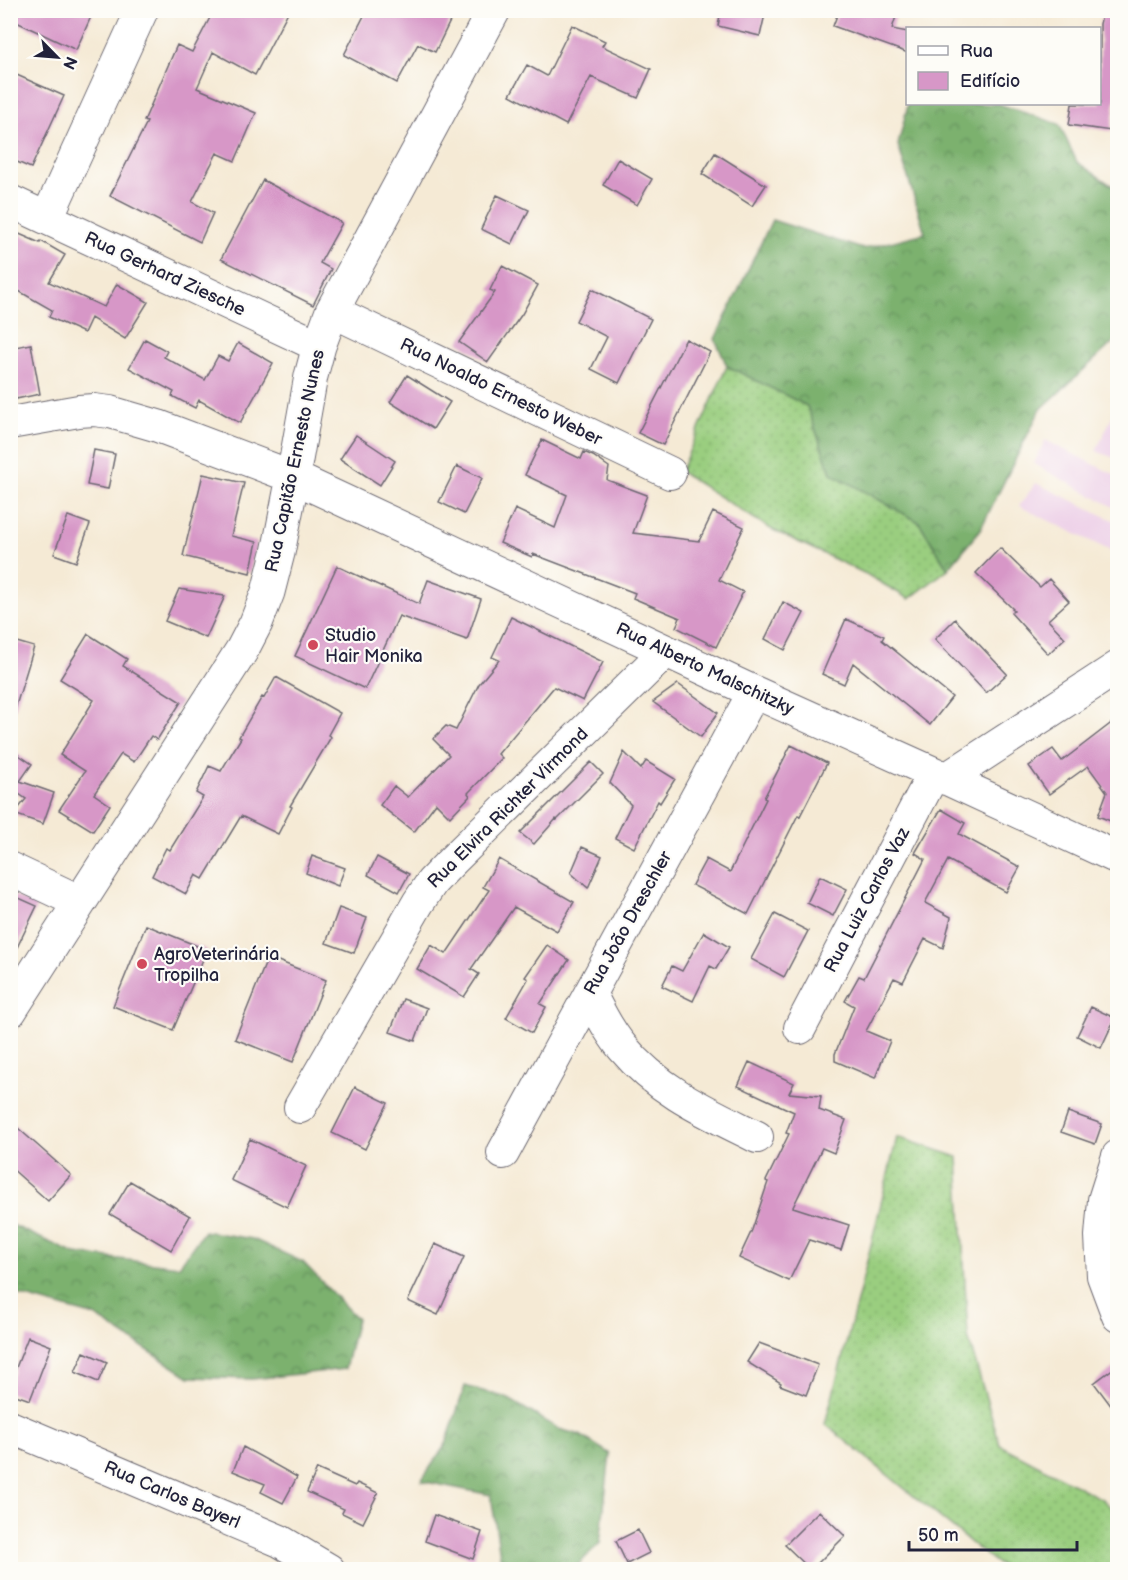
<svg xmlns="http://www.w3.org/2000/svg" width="1128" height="1580" font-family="'Balsamiq Sans',sans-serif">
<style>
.built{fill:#edd0e8}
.grass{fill:url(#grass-dots);stroke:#5e785d;stroke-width:1.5}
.forest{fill:url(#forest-crowns);stroke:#4e6a54;stroke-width:1.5}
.building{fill:#d797c7}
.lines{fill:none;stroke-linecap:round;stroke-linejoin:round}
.minor-casing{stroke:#6c6871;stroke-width:34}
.major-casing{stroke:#6c6871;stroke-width:35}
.minor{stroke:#fff;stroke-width:32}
.major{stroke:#fff;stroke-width:33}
.poi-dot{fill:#d1495b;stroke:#fdfcf7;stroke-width:2}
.labels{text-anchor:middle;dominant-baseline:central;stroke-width:4.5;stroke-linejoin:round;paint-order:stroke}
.street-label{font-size:18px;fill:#22223b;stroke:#fdfcf7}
.poi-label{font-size:18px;fill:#22223b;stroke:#fdfcf7;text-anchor:start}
</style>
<defs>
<pattern id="grass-dots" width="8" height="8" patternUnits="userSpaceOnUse" patternTransform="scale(1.5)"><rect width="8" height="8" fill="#9ace7f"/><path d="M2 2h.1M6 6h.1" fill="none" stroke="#84b16f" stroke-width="1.8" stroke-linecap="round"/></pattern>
<pattern id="forest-crowns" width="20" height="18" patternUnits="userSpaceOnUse" patternTransform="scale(1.5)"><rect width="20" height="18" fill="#7bb16e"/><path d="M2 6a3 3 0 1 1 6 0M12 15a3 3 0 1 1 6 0" fill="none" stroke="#64905c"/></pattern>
</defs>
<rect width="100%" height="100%" fill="#fdfcf7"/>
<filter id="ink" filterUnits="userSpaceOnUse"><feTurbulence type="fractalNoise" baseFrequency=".0167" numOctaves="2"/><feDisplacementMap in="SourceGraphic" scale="12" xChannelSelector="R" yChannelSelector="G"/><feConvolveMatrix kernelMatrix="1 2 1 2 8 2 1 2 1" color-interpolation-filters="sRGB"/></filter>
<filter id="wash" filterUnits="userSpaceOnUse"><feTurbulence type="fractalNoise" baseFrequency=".008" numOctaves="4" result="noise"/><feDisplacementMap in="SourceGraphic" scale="24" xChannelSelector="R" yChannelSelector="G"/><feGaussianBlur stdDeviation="1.35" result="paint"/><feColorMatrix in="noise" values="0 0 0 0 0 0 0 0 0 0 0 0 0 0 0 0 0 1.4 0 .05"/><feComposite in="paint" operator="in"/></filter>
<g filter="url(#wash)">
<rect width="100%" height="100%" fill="#f5ead5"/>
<path class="built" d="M1117,406l1,53h-1l-21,-8z
M1045,440l72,36v33l-83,-45z
M1036,483l81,39v32l-98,-48z"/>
<path class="grass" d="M727,366l80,40 24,67 88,49 29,47 -39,30 -43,-25 -95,-45 -91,-57z
M897,1137l61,20 10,180 32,108 102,54 15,14v56h-107l-14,-6 -171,-139 35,-134z"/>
<path class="forest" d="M908,104h91l60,20 18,38 40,27v150l-77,71 -60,120 -32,39 -29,-47 -88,-49 -24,-67 -80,-40 -12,-27 57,-119 91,29 62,-16 -27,-88z
M10,1224l65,30 104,12 25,-35 49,8 50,23 54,57 -12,50 -93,10 -63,-2 -94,-61 -84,-23z
M465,1386l42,12 52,31 21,6 30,19 -10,89 -26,26h-72l-11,-74 -70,-14 25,-37z"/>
<g id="blocks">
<path class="building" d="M10,10h84l-18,40 -66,-31z
M214,10h75l-34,65 -42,-23 -16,36 59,25 -21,48 -18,-8 -25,49 21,11 -13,29 -90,-46 37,-74 -3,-1 33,-76 15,7z
M367,10h76l10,5 -18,37 -17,-8 -21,39 -53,-28z
M721,10h45l-6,26 -42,-10z
M839,10h59l-6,19 16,3v21l-75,-27z
M1103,10h15v70l-7,51 -42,-6 3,-21h28v-80z
M572,25l33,16 -3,5 49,23 -13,29 -47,-21 -25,48 -56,-30 17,-30 20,11z
M10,72l54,24 -33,72 -21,-9z
M715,153l51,32 -14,21 -50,-32z
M618,159l34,20 -15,26 -34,-20z
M263,180l79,43 -22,40 11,6 -18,36 -92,-46z
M497,195l32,15 -17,34 -31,-15z
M10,230l30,13 1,-2 24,14 -16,27 55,25 13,-23 31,18 -23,37 -34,-21 -7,15 -35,-16 3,-7 -42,-24z
M502,266l36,19 -16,29 -34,48 -29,-20 36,-50 -5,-2z
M592,289l59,30 -32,64 -28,-14 16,-32 -31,-16z
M145,339l22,12 -3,6 41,23 13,-24 10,5 10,-18 35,20 -33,60 -41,-23 -4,8 -23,-12 2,-4 -45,-24z
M686,339l24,13 -47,93 -25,-12z
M31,344l9,50 -24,5 -6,-29v-22z
M407,375l43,27 -17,27 -43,-27z
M356,435l39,26 -15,24 -40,-26z
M542,440l39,19 3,-7 9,4 16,11 -2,13 40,15 -14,38 66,8 14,-29 31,15 -25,53 24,12 -27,55 -40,-20 4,-9 -47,-20 2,-5 -102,-39 -1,3 -32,-14 15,-34 40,19 12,-33 -42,-20z
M94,450l21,4 -7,35 -21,-4z
M457,466l25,12 -18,36 -25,-12z
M203,474l41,9 -13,53 26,6 -7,31 -67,-17z
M68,516l22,8 -14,38 -22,-8z
M1000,548l40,39 9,-8 20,22 -21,19 17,18 -17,16 -37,-41 3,-3 -38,-37z
M337,566l82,38 9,-24 53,19 -14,41 -68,-24 -34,73 -70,-33z
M179,589l46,7 -19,42 -41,-17z
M783,602l21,11 -19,37 -20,-11z
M511,617l92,45 -20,39 -29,-14 -56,67 4,4 -34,35 2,3 -20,21 -14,-14 -22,29 -34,-27 14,-19 14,11 41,-42 -16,-16 13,-13 10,4 23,-46 20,-24 -7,-3z
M846,619l38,17 -2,4 70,57 -22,28 -77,-62 -9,21 -22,-10z
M955,619l52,55 -21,19 -51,-54z
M88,634l39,25 -4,7 58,36 -24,38 -6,-4 -17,26 -13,-8 -27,40 16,11 -17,26 -34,-21 26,-39 -25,-16 34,-55 -34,-21z
M10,640l24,7 -19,62h-5z
M276,677l64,36 -12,22 3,2 -41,69 2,1 -14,27 -37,-18 -38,63 -7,-4 -10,19 -34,-18 14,-28 4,2 33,-53 -7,-4 13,-27 12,5 20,-33 -2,-1 23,-40 2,1z
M678,684l40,29 -17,24 -48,-35z
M1118,718v106l-20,-8 9,-24 -19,-26 -39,28 -20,-28 24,-17 9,12z
M791,745l36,18 -27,53 -2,-1 -50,99 -56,-29 14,-26 24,13 36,-73 -2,-1z
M10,749l22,15 -12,17 34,12 -11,31 -29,-10 12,-15 -13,-9 -3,3z
M624,752l17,17 5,-8 29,18 -15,24 -2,-2 -24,47 -19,-10 16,-33 -21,-22z
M591,762l12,12 -46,46 -1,-1 -22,25 -14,-11z
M941,809l24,14 -6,11 61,33 -14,25 -58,-32 -23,43 26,14 -8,31 -18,-9 -22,43 -9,-4 -28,53 24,10 -15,37 -40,-17v-7l19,-48 -9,-5 14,-25 5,2 61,-119 -10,-6z
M582,847l20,9 -14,32 -17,-15z
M312,856l33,12 -7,18 -32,-13z
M377,857l32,17 -10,18 -31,-17z
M499,859l75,43 -17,29 -43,-24 -43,62 8,5 -15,23 -47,-28 14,-24 15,9 43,-64 -6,-3z
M820,876l27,13 -14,27 -26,-13z
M10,894l27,12 -27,56z
M339,908l28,10 -13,35 -28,-10z
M775,914l33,17 -24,46 -33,-18z
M146,925l61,25 -34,80 -60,-24z
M704,932l25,15 -13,22 -6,-3 -17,35 -31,-15 10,-20 10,5z
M547,945l22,15 -29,44 6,3 -14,26 -26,-15 22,-39 -3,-2z
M268,957l58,23 -33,82 -58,-23z
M403,999l24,9 -12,33 -25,-9z
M1091,1007l24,11 -14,30 -24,-12z
M749,1062l45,21 -5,10 32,3 -2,14 27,10 -12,33 -12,-5 -29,59 56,18 -8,25 -32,-10 -20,41 -50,-23 13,-28 16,-48 -2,-1 23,-47 -3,-1 8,-21 -56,-26z
M355,1087l33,16 -23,46 -33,-16z
M1068,1112l34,12 -7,20 -34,-12z
M10,1121l61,54 -23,26 -38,-34z
M250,1139l56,27 -19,41 -56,-27z
M130,1181l60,35 -19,34 -61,-36z
M435,1244l29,13 -26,58 -30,-14z
M28,1337l23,9 -21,54 -20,-7v-10z
M759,1343l59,22 -12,30 -26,-10 1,-2 -34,-21z
M84,1352l23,10 -9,20 -23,-10z
M1118,1365v50l-24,-32z
M243,1447l54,30 -14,26 -22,-11 4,-8 -32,-13z
M317,1469l38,17 2,-3 21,10 -15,30 -21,-10 2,-4 -37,-17z
M819,1511l26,25 -33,33h-2l-25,-24z
M434,1515l48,17 -9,27 -48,-18z
M638,1530l11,23 -22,11 -11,-23z"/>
</g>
</g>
<g filter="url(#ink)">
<use href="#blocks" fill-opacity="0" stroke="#6c6871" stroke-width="1.5"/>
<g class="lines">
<defs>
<path id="minor" d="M10,201l309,145
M47,218l95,-208
M332,311l338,162
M10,423l69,-12 15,-1 16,2 48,14 135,51 461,215 180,81 184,85
M946,779l172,-112
M590,993c9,19 19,39 33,55 37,44 84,64 134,89
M800,1028l134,-255
M300,1107l118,-204 14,-21 20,-21 214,-210
M503,1153l251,-461
M1118,1156l-14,44 -3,36 2,40 15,40
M10,1427l270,114 49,29"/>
<path id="major" d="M10,869l70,33
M10,1011l232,-361 14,-27 12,-31 10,-39 15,-76 18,-101 8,-30 13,-35 162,-301"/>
</defs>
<use href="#minor" class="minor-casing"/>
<use href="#major" class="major-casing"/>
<use href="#minor" class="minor"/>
<use href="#major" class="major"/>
</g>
</g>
<g class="poi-dot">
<circle cx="313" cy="645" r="6"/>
<circle cx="142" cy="964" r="6"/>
</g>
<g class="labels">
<g class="street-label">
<text transform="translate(165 274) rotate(25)">Rua Gerhard Ziesche</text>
<text transform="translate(501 392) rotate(26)">Rua Noaldo Ernesto Weber</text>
<text transform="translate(295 461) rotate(-78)">Rua Capitão Ernesto Nunes</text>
<text transform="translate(705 669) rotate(25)">Rua Alberto Malschitzky</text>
<text transform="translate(508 808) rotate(-45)">Rua Elvira Richter Virmond</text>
<text transform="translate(867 900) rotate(-62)">Rua Luiz Carlos Vaz</text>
<text transform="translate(628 923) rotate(-61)">Rua João Dreschler</text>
<text transform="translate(172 1495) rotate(23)">Rua Carlos Bayerl</text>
</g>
<g class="poi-label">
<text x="325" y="635">Studio<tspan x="325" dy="21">Hair Monika</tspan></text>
<text x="154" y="954">AgroVeterinária<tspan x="154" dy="21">Tropilha</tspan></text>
</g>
</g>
<rect width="1128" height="1580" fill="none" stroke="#fdfcf7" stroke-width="36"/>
<rect x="906" y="27" width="195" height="78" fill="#fdfcf7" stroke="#a5a5ac" stroke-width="1.5"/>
<rect x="918" y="46" width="30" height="9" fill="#ffffff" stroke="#a5a5ac" stroke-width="1.5"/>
<text x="960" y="57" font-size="18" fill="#22223b">Rua</text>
<rect x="918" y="72" width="30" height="18" fill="#d797c7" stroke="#a5a5ac" stroke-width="1.5"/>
<text x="960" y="87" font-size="18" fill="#22223b">Edifício</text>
<g transform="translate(57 57) rotate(115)" stroke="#fdfcf7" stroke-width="4.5" paint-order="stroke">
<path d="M0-4.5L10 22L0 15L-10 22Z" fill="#22223b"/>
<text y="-9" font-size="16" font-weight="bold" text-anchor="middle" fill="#22223b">N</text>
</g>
<path d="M909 1541v9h168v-9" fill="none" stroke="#22223b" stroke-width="3"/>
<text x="918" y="1541" font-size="18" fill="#22223b" stroke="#fdfcf7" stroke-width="4.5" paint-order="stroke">50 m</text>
</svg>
